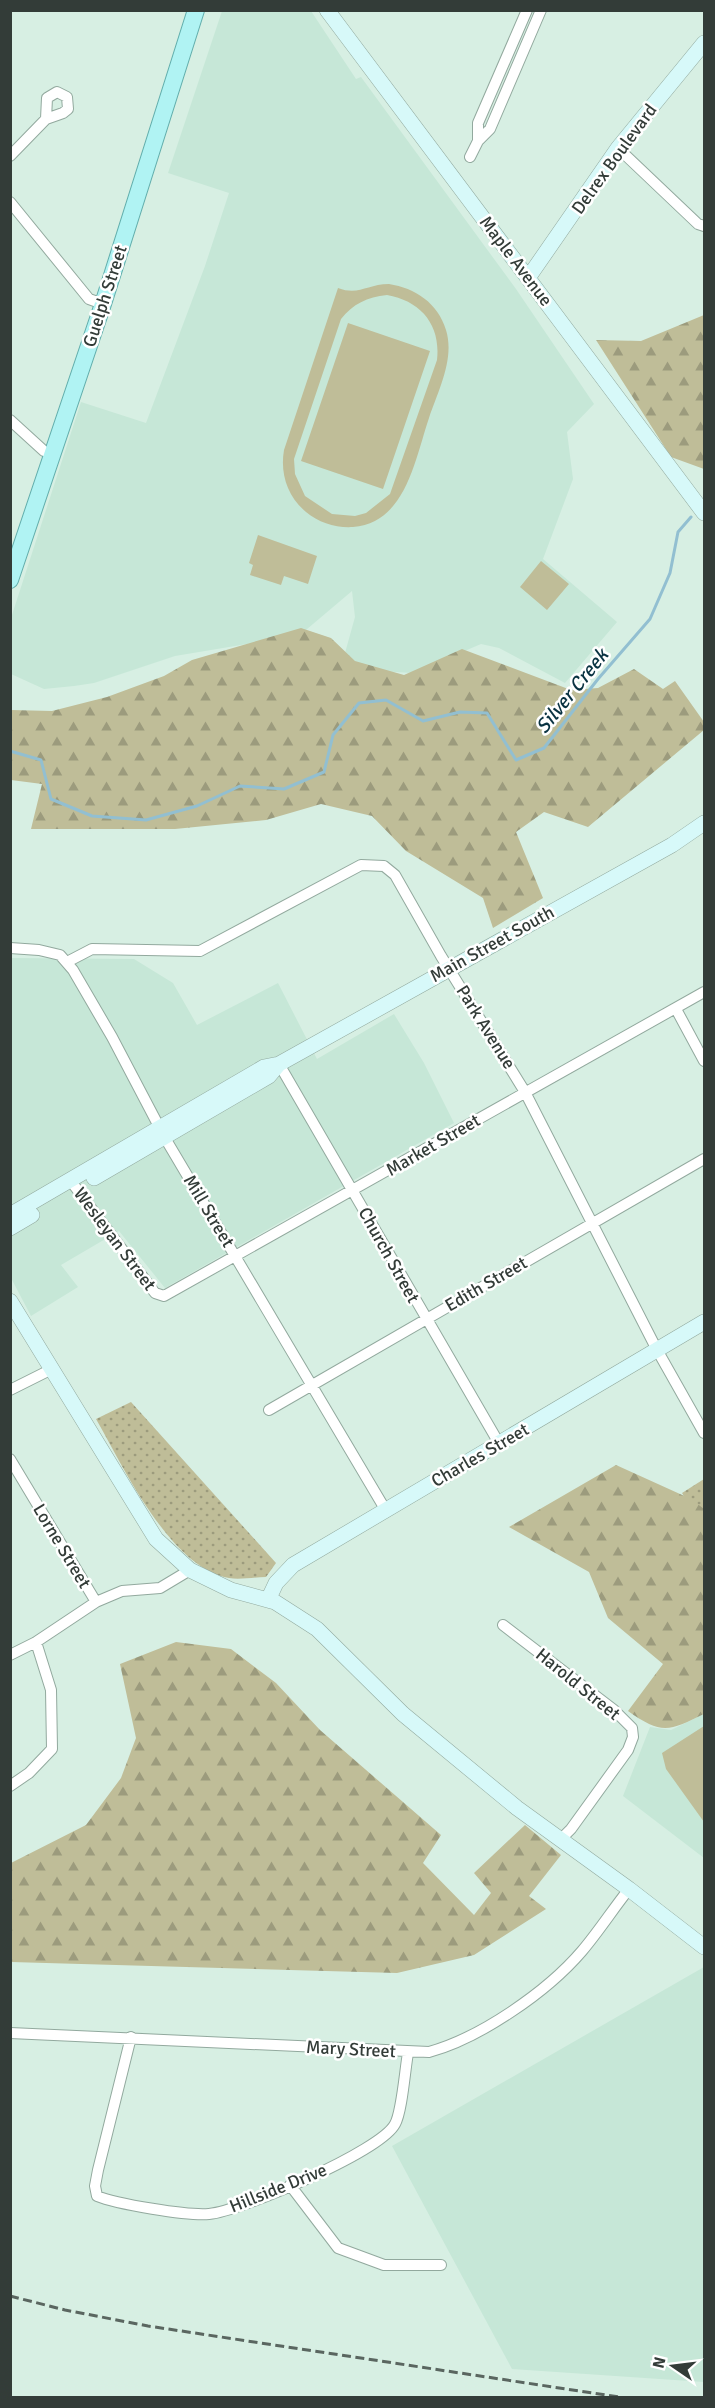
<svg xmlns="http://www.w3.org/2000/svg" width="715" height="2408" font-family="Signika,sans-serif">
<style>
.built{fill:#c6e7d7}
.green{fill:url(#green-dots)}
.forest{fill:url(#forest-firs)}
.pitch{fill:#bfbd98;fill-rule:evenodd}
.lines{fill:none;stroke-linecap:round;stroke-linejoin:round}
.stream{stroke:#92bfd1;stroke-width:3}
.street-casing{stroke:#92a99e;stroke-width:12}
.secondary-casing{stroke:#92a99e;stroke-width:16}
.primary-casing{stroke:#62aeac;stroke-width:18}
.street{stroke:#fff;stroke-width:10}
.secondary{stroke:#d7f9f9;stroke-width:15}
.primary{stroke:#b0f3f3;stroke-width:16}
.rail{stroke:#5a6660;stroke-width:3;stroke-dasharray:9 4.5;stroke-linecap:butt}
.labels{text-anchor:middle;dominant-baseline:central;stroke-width:5;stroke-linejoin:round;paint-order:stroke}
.street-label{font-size:18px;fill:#333c38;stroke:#fff}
.water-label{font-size:20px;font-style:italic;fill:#093241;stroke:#fff}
</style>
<defs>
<pattern id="green-dots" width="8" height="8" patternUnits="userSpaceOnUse" patternTransform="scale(1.5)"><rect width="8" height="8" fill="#bfbd98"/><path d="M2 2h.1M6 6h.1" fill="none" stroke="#9c9b7d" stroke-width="1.8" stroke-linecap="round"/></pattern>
<pattern id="forest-firs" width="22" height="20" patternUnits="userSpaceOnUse" patternTransform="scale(1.5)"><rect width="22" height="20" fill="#bfbd98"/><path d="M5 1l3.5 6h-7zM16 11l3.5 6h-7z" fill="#9c9b7d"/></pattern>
</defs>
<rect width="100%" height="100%" fill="#d7efe3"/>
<path class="built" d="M222,11h89l45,68 5,-2 155,212 78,115 -27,28 6,47 -30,80 74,63 -52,61 -66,-35 -18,-4 -68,29 -52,-3 -16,-17 10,-36 -3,-26 -52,44 -125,21 -81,27 -20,3 -30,3 -33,-15v-56l70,-216 65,21 59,-157 24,-73 -61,-20z
M10,958l124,1 39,24 24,42 81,-42 39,76 77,-45 30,49 30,60 -289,165 -46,-57 -58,34 17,22 -47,29 -20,-38z
M704,1714v144l-81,-62 27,-69 21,3z
M704,1967v415l-192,-13 -120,-223z"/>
<path class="green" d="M131,1402l145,161 -10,14c-12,0 -26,3 -37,1 -59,-10 -106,-112 -133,-159z
M704,1479v51l-22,-37z"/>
<path class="forest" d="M704,315v154l-33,-12 -75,-117 45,1z
M301,628l30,10 24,23 49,14 58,-26 109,41 27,-2 36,-19 29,20 12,-8 29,41v8l-116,97 -44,-15 -28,20 27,66 -50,30 -10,-30 -77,-47 -34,-35 -51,-12 -55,16 -91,9h-144l11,-45 -31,-4v-70l41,1 55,-14 57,-21 28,-16z
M616,1465l75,34 13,10v205c-35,17 -42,21 -76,-3l35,-47 -55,-46 -19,-46 -80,-45z
M176,1642l55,7 45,34 44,47 121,105 -18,28 51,52 17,-22 -17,-20 51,-48 36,30 -32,41 17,13 -72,46 -77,18 -386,-11v-99l75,-38 35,-47 15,-40 -16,-74z"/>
<path class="pitch" d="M389,284c26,4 49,19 57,46 9,29 -8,61 -17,88 -14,41 -23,105 -76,109 -17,1 -34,-4 -47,-15 -19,-16 -26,-39 -22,-62l54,-162c21,8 29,-4 51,-4zM387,295c34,6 54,30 50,65l-47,134 -24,19 -11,3 -23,-2 -27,-18 -10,-22 -1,-15 47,-140c12,-15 26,-22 46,-24z
M348,323l82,28 -47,138 -82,-28z
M258,535l59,21 -9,28 -24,-8 -3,9 -31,-10 3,-10 -4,-2z
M541,561l28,23 -22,26 -27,-23z
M704,1726v96l-38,-53 -4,-16z"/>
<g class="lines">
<path class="stream" d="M10,751l31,9 10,39 41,17 54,4 51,-14 43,-20 44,3 40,-17 9,-37 26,-32 27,-3 37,21 37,-9 27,1 29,47 28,-12 54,-69 52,-60 20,-46 8,-41 13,-15"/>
<defs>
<path id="street" d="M478,141v-18l49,-113
M618,148l80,76 6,2
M10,156l36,-37 17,-6 5,-4 -1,-12 -10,-5 -10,6 -1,21
M470,157l8,-16 12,-12 51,-119
M10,202l79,97 14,5
M10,420l34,31 7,3
M10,948l29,2 21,5 13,15 39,67 53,101 220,371
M67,962l25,-13 108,2 161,-86 23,1 11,9 46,81 84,136 131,256 48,85
M676,1009l28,52
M279,1064l221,381
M70,1180l85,113 9,3 540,-304
M10,1390l42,-21
M269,1410l435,-251
M10,1459l86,143
M503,1625l111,85 18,18 1,9 -5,13 -57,79 -10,10
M10,1655l26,-13 60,-40 26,-11 38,-3 30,-18
M10,1786l19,-13 23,-24 -1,-59 -15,-48
M10,2033l419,19c51,-14 118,-60 153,-101 17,-20 31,-42 47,-62
M131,2037l-33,133 -3,16 2,10c19,8 91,20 112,18 32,-3 172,-63 186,-90 7,-12 10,-55 13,-71
M290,2185l48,63 46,17h57"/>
<path id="secondary" d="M327,10l377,503
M528,278l90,-130 86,-105
M94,1178l175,-102 10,-12
M10,1215l254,-148 15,-3 393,-219 32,-22
M10,1228l22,-13
M10,1301l146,238 34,31 41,20 44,12 42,27 86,85 114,94 112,81 75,58
M268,1600l8,-17 17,-18 411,-243"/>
<path id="primary" d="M10,580l93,-276 93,-294"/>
</defs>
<use href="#street" class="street-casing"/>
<use href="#secondary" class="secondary-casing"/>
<use href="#primary" class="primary-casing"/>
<use href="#street" class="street"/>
<use href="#secondary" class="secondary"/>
<use href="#primary" class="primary"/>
<path class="rail" d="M10,2296l55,14 83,16 478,72"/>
</g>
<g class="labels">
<g class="street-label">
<text transform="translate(614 159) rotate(-54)">Delrex Boulevard</text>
<text transform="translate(516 261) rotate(53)">Maple Avenue</text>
<text transform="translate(105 296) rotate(-72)">Guelph Street</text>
<text transform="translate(492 944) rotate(-29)">Main Street South</text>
<text transform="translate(486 1027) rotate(58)">Park Avenue</text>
<text transform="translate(433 1145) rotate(-30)">Market Street</text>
<text transform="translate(209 1211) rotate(59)">Mill Street</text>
<text transform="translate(115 1239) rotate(53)">Wesleyan Street</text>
<text transform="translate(389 1255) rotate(61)">Church Street</text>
<text transform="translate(486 1284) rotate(-30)">Edith Street</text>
<text transform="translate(480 1455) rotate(-30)">Charles Street</text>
<text transform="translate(62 1546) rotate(59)">Lorne Street</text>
<text transform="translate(578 1684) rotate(39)">Harold Street</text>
<text transform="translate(351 2049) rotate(3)">Mary Street</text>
<text transform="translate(278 2188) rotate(-22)">Hillside Drive</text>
</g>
<g class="water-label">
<text transform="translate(572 691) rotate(-51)">Silver Creek</text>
</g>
</g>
<rect width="715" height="2408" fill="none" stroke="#333c38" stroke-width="24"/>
<g transform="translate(673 2366) rotate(284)" stroke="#ffffff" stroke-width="4.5" paint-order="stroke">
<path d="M0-4.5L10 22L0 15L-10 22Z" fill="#333c38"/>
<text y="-9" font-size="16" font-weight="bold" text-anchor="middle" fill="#333c38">N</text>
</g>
</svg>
